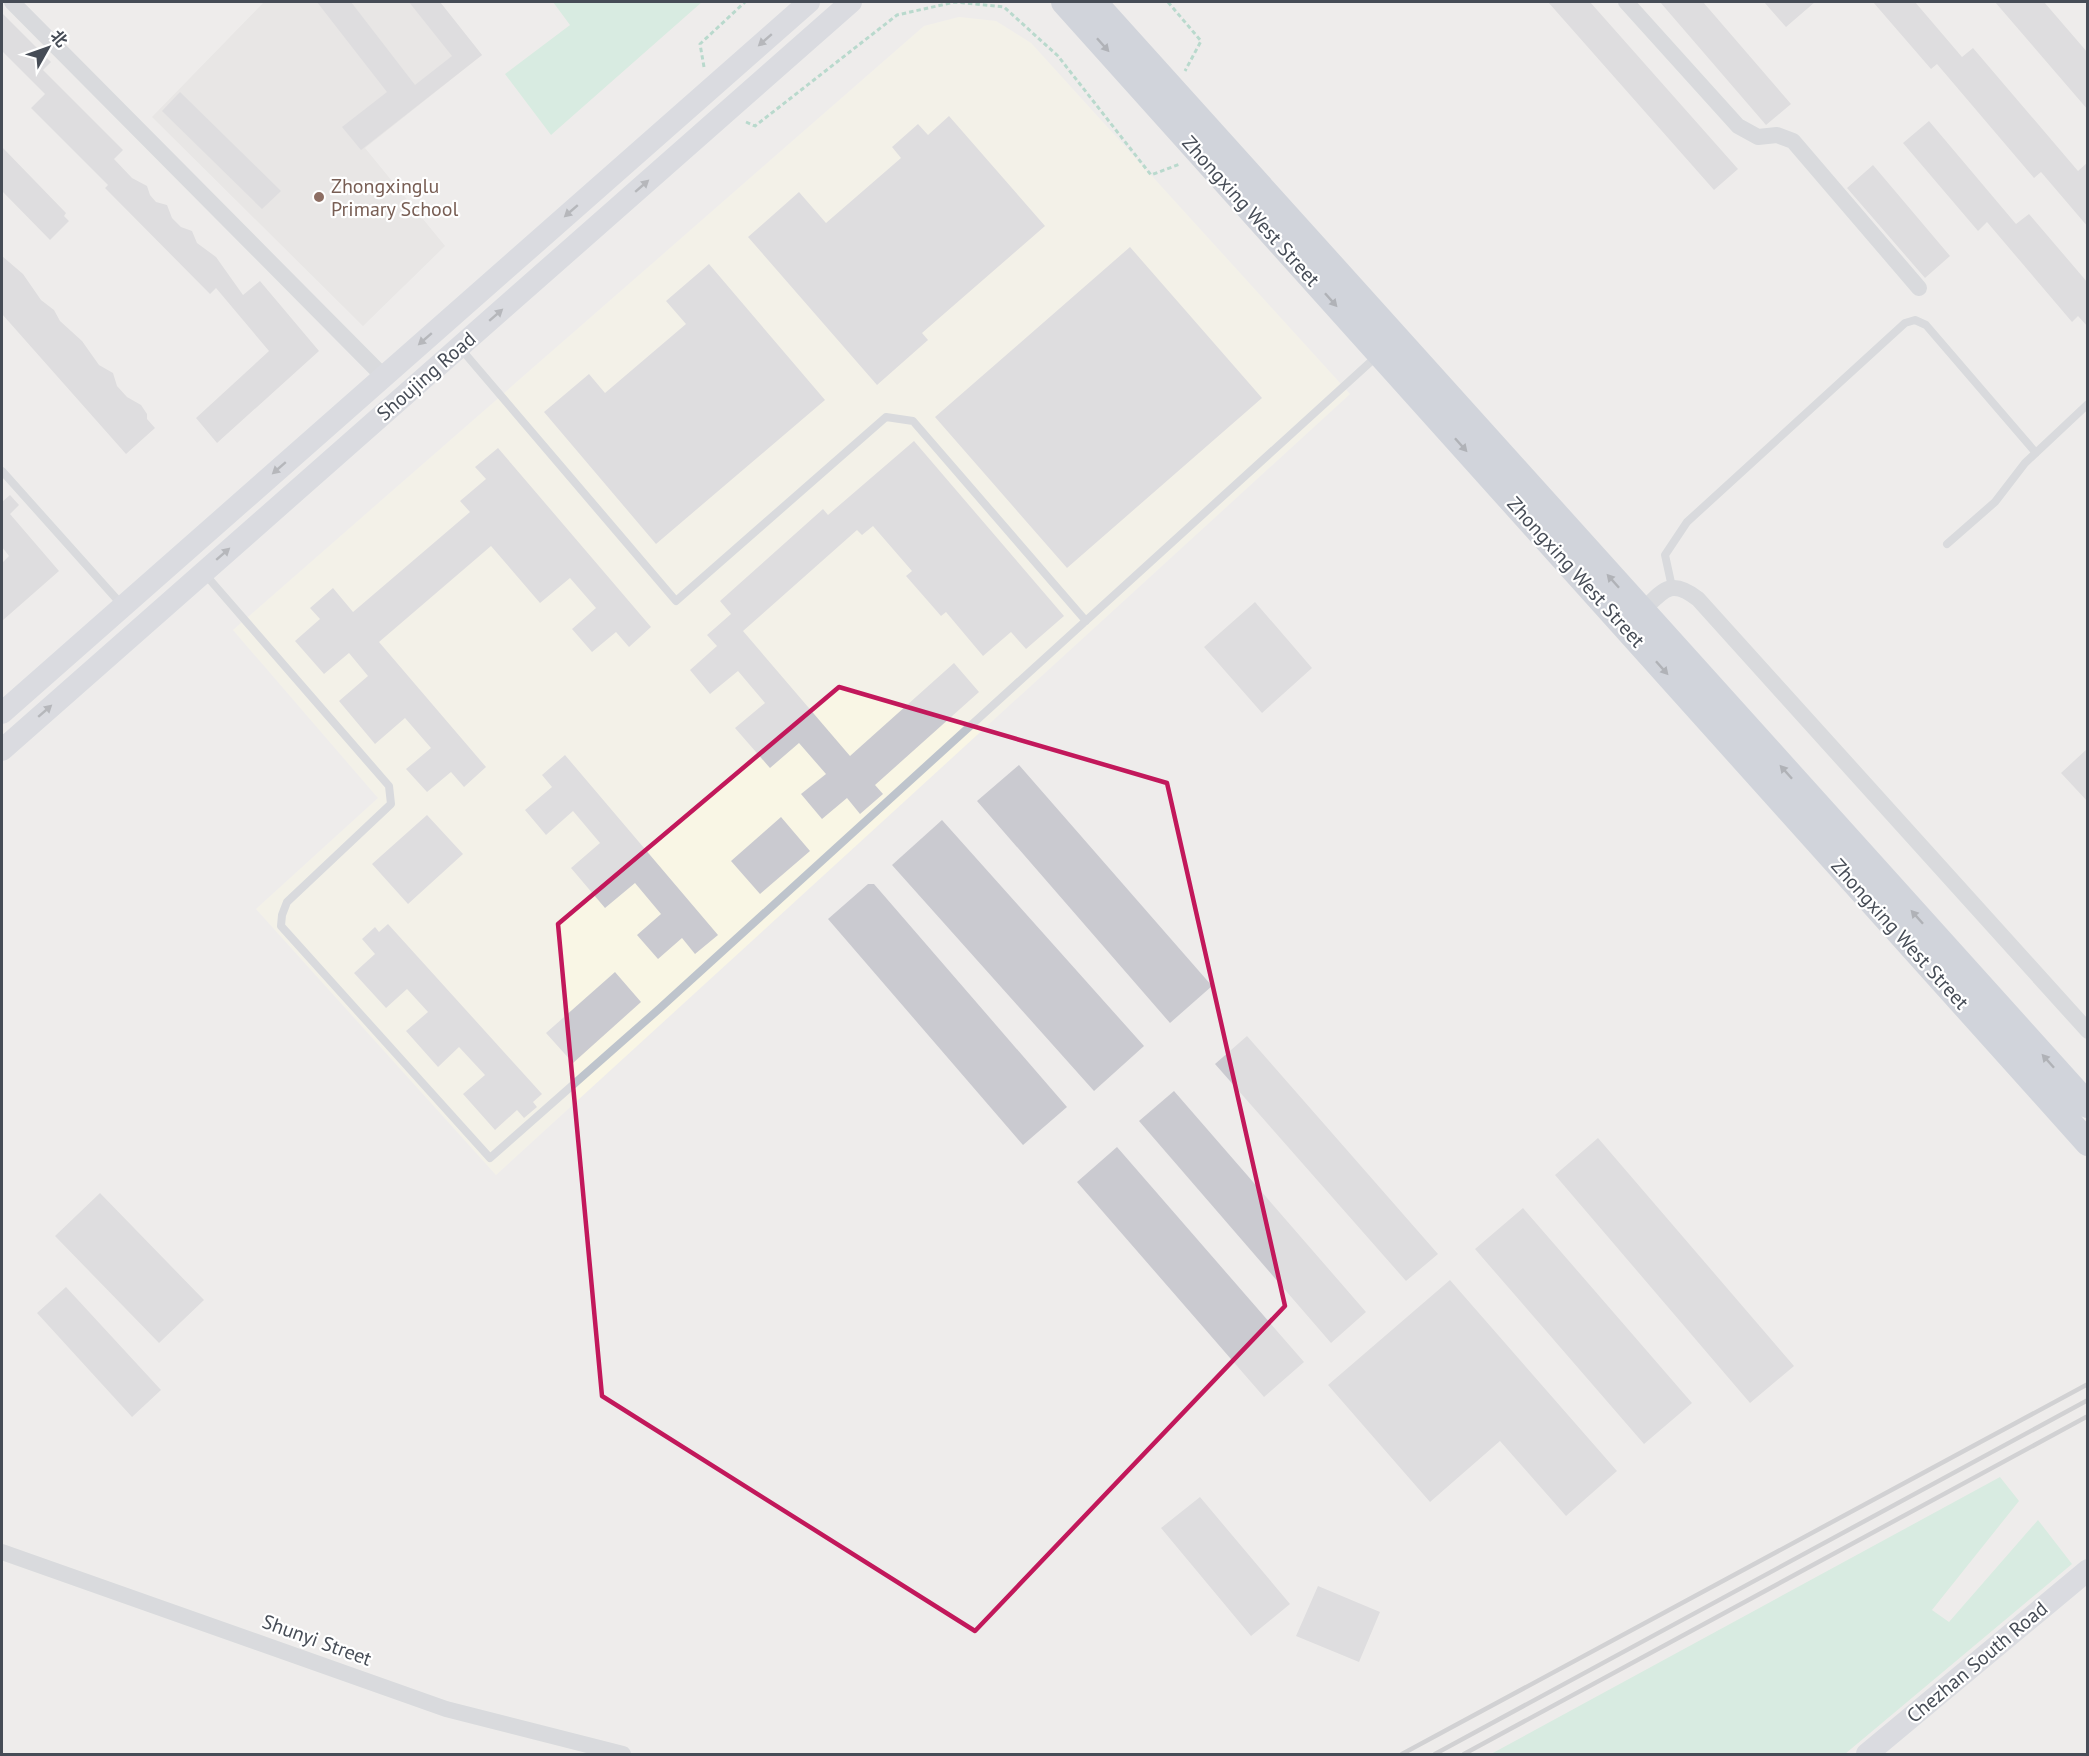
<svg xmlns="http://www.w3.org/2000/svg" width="2089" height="1756" font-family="'PT Sans','Noto Sans SC',sans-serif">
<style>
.commercial{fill:#f9f6e5}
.education{fill:#dfdddd}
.green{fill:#bde8d4}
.building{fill:#cacad0}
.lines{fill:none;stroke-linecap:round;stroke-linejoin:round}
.path{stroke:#79c2a9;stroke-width:3;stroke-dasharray:4.5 3;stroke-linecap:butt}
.lane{stroke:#bec4cc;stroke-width:8}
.street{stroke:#bec4cc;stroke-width:16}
.secondary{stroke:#c0c6d3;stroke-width:22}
.primary{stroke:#aeb7c8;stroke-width:26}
.rail{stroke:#aeb0b5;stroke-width:4.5}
.oneway{fill:#717782}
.oneway2{fill:#656c78}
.marked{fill:none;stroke:#c2185b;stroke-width:4.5;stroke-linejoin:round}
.education-dot{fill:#8d6e63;stroke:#fff;stroke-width:2}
.labels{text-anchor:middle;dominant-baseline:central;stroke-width:4.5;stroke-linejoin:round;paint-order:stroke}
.education-label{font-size:20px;fill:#785e54;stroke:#fff;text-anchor:start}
.street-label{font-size:20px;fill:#464c56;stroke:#fff}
</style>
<rect width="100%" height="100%" fill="#eeeceb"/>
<path class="commercial" d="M959,17l37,4 35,22 319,351 -854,781 -240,-266 122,-111 -145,-168 691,-604z"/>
<path class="education" d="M264,2h176l42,53 -117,93 80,98 -82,80 -211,-209z"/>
<path class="green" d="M553,2h149l-151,133 -46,-61 65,-49z
M2000,1477l19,24 -87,109 17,12 89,-102 34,44 -227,190h-354z"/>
<path class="building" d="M317,2h34l64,83 37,-29 -43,-54h31l42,53 -121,95 -19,-23 45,-35z
M1548,2h42l148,167 -24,21z
M1660,2h43l88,102 -25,21z
M1764,2h51l-29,25z
M1873,2h42l47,55 11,-9 105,123 10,-9v65l-47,-55 -7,6 -97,-114 -6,5z
M1995,2h49l44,51v57z
M2,13l49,49 -8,8 80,80 -9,9 18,19 15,8 3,9 6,7 11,3 5,13 9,9 11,4 5,12 19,14 27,38 17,-14 59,70 -102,92 -21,-25 73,-67 -53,-63 -6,6 -105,-106 3,-3 -77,-77 14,-14 -43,-43z
M180,92l101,99 -19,18 -100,-98z
M949,116l96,110 -123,107 6,7 -51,45 -129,-148 51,-45 27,31 75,-65 -9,-11 26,-23 10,11z
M1929,121l87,103 13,-10 59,69v44l-10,-11 -6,6 -85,-100 -9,9 -75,-88z
M2,147l64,66 -2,3 5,5 -19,19 -48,-49z
M1873,165l77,91 -25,22 -78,-90z
M1130,247l132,151 -195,170 -132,-151z
M2,256l21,18 18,26 13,10 6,11 22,20 17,24 14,8 4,13 10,11 14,8 6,9v5l8,9 -29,26 -124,-140z
M709,264l116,136 -169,144 -112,-132 45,-38 16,19 81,-69 -20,-23z
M914,441l150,175 -38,33 -15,-17 -28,24 -37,-44 -5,4 -35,-40 6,-5 -39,-45 -11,9 -5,-5 -114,101 107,125 104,-93 25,29 -104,93 8,9 -23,20 -13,-16 -25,21 -21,-25 25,-20 -27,-31 -29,25 -35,-40 30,-25 -27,-32 -28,23 -20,-24 27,-24 -10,-11 24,-21 -11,-13 103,-92 5,6z
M498,448l153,179 -22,20 -13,-15 -24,20 -20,-23 24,-21 -26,-30 -30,25 -49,-57 -112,96 107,125 -22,20 -13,-15 -24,20 -21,-23 25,-21 -26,-30 -30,26 -36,-43 29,-25 -19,-23 -25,21 -29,-33 25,-22 -10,-11 23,-20 20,24 117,-100 -10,-11 26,-22 -11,-12z
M10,495l9,10 -9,9 49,57 -57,50v-58l7,-7 -7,-9v-45z
M1255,602l57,66 -50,45 -58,-66z
M2088,748v54l-27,-29z
M565,755l153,180 -23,19 -13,-16 -24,21 -21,-24 24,-21 -26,-31 -30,25 -34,-40 29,-25 -27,-32 -27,24 -21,-25 27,-23 -10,-12z
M1019,765l193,221 -42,37 -193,-222z
M427,815l36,39 -55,50 -36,-40z
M781,817l29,34 -50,43 -29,-33z
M942,820l202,226 -50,45 -202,-226z
M868,884h6l193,223 -44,38 -195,-226z
M388,924l154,170 -9,8 4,5 -13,11 -7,-8 -22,20 -32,-36 22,-19 -26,-28 -21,20 -32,-36 22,-19 -21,-23 -21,19 -32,-35 21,-19 -13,-15 13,-12 4,5z
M615,972l26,30 -68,61 -27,-30z
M1247,1036l191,218 -32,27 -191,-217z
M1174,1091l192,221 -35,31 -192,-222z
M1598,1138l196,228 -44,37 -195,-228z
M1117,1147l187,215 -40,35 -187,-215z
M100,1193l104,107 -45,43 -104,-107z
M1523,1208l169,195 -48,41 -169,-195z
M1450,1280l167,191 -51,45 -66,-75 -70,61 -102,-117z
M66,1287l95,103 -29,27 -95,-104z
M1200,1497l90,107 -39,32 -90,-108z
M1318,1586l62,26 -21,50 -63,-26z"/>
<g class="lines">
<path class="path" d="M1168,2l33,39 -16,30
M704,67l-4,-23 45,-42
M746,122l9,4 142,-111 58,-13 49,5 54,49 93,119 29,-11"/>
<path class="lane" d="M461,349l215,252 210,-184 27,4 173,200
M2,471l120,134
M1947,544l48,-42 30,-39 63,-59
M204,573l185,213 2,18 -104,98 -5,13 -1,11 209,232 169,-149 718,-653
M1672,587l-7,-32 22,-33 218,-199 10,-3 11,5 110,128"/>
<path class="street" d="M12,2l371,374
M1626,2l112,124 20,11 19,-2 16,6 126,147
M1641,612c22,-21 29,-35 57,-13l390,432
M2,1552l444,157 177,45"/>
<path class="secondary" d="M2,713l807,-711
M2,750l849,-748
M1867,1754l221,-184"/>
<path class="primary" d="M1064,2l1024,1141
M1094,2l994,1103"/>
<path class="rail" d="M1402,1754l686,-370
M1435,1754l653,-354
M1464,1754l624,-338"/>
</g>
<defs><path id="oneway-solid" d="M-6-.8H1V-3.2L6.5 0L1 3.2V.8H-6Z" transform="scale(1.5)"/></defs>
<g class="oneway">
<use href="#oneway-solid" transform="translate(765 40) rotate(139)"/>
<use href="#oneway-solid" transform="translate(642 186) rotate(-41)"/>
<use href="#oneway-solid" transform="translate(571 211) rotate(139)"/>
<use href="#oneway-solid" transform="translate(496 315) rotate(-41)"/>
<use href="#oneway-solid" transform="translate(425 339) rotate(139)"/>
<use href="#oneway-solid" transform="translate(279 468) rotate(139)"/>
<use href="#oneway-solid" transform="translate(223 554) rotate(-41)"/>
<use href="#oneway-solid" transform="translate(45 711) rotate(-41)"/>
</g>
<g class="oneway2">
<use href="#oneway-solid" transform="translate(1103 45) rotate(48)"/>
<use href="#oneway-solid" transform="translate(1331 300) rotate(48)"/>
<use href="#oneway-solid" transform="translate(1461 445) rotate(48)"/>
<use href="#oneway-solid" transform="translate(1613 581) rotate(-132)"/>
<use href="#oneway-solid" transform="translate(1662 668) rotate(48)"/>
<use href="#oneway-solid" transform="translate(1786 772) rotate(-132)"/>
<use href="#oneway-solid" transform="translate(1917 917) rotate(-132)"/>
<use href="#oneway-solid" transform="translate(2048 1061) rotate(-132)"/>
</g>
<path d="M0 0H2089V1756H0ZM839,687l328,96 118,523 -310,325 -373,-235 -44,-472z" fill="#eeeceb" fill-opacity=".55" fill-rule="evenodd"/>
<path class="marked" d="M839,687l328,96 118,523 -310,325 -373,-235 -44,-472z"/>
<circle class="education-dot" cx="319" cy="197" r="6"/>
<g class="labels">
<g class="education-label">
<text x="331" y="186">Zhongxinglu<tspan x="331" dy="23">Primary School</tspan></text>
</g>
<g class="street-label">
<text transform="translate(1251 211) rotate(48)">Zhongxing West Street</text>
<text transform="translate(426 376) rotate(-41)">Shoujing Road</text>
<text transform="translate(1576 572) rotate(48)">Zhongxing West Street</text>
<text transform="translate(1900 934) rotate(48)">Zhongxing West Street</text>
<text transform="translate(317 1640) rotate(20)">Shunyi Street</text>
<text transform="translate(1977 1662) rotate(-40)">Chezhan South Road</text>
</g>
</g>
<rect width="2089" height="1756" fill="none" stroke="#464c56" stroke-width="6"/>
<g transform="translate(48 48) rotate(50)" stroke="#ffffff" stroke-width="4.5" paint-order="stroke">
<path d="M0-4.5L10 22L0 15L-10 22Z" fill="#464c56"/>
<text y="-9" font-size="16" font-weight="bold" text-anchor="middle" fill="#464c56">北</text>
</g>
</svg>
